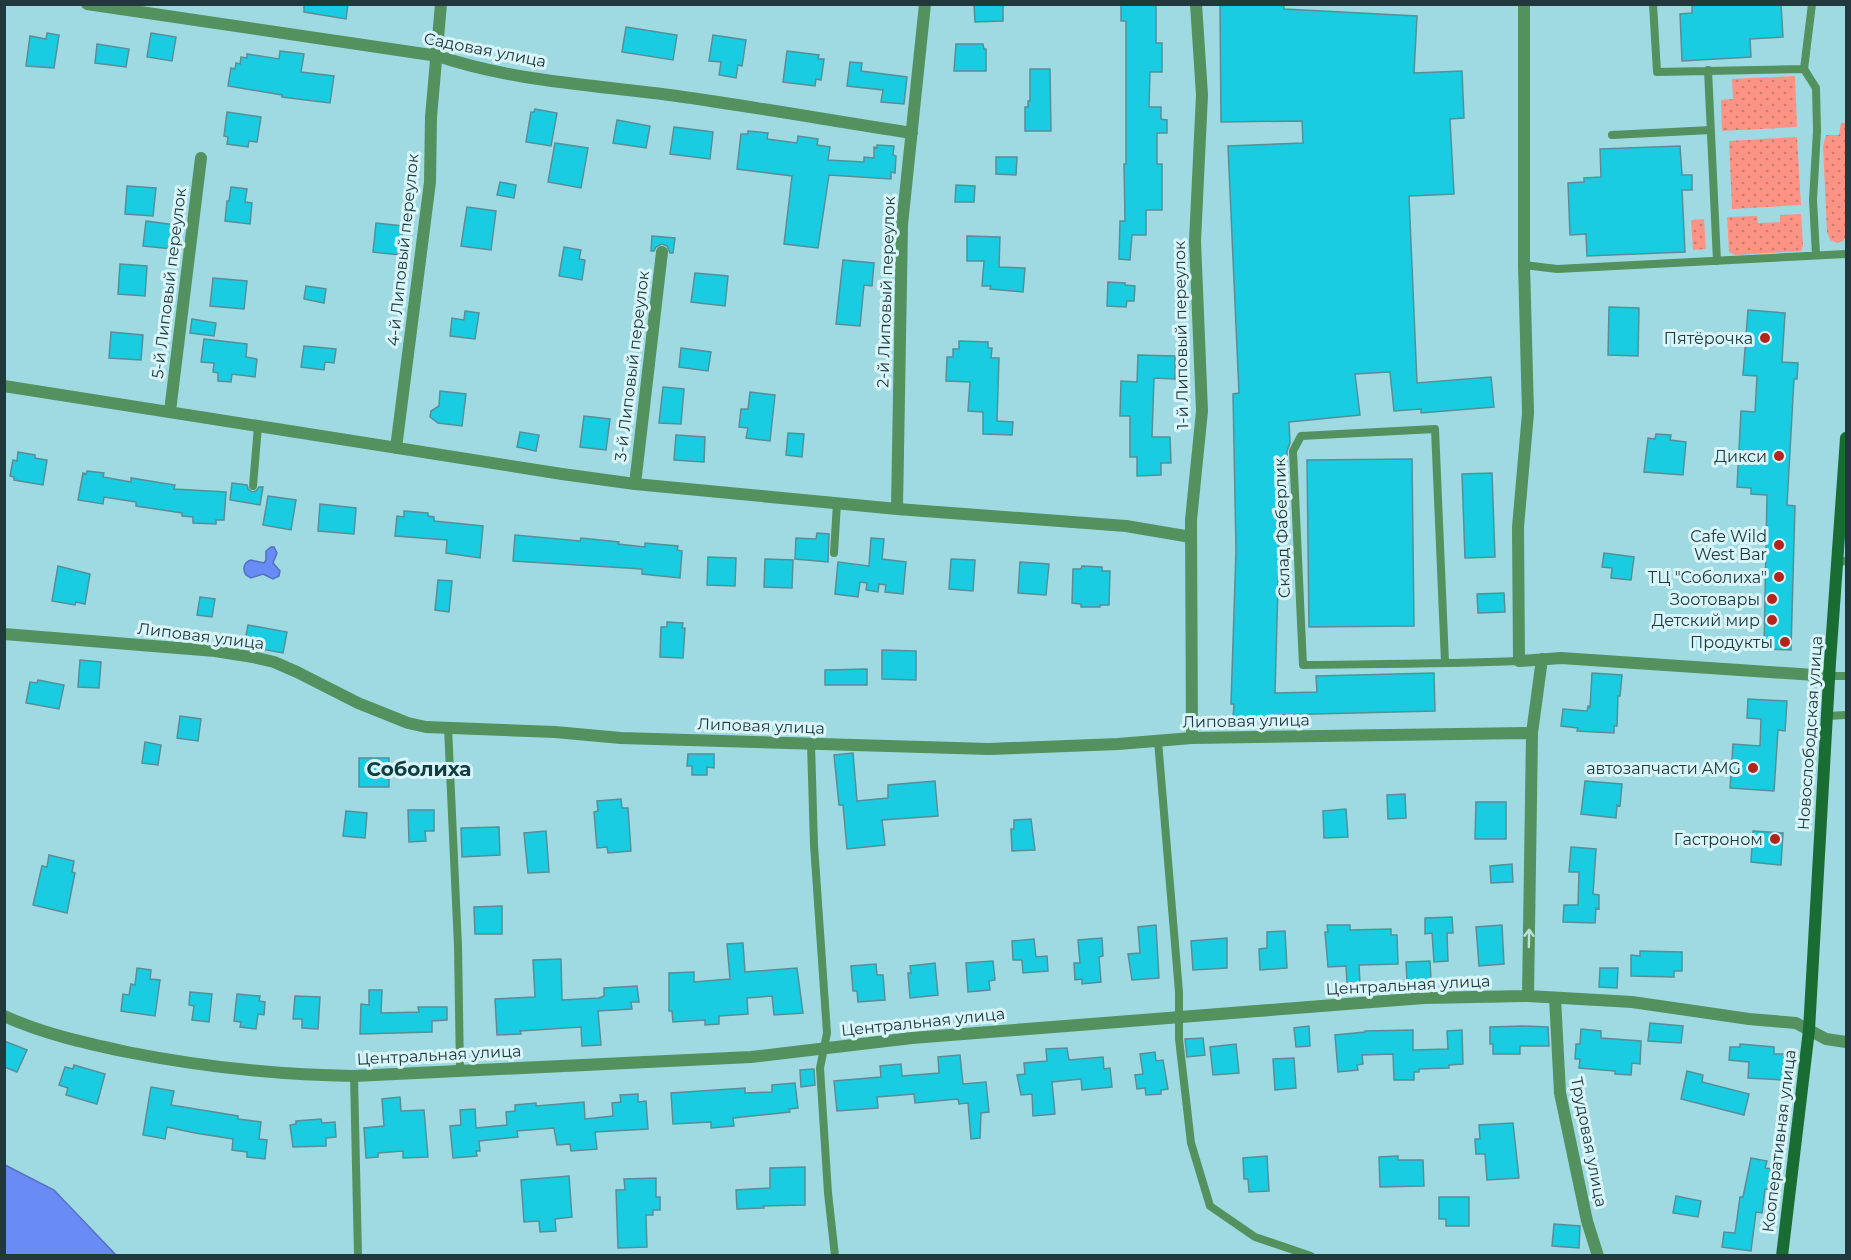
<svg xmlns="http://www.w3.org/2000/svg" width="1851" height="1260" font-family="Montserrat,sans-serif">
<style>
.grass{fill:url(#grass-dots)}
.water{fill:#698bf5;stroke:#5372be;stroke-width:1.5}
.building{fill:#19cce1;stroke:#568f98;stroke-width:1.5}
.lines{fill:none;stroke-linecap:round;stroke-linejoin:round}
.lane{stroke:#53915e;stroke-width:8}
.street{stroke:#53915e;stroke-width:12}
.secondary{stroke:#1a6d32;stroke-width:12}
.oneway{stroke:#bde1db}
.poi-dot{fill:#b3241d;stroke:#d8f5fa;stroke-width:2}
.labels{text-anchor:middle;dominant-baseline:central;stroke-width:6;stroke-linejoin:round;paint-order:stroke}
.street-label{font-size:16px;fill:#21393d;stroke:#d8f5fa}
.poi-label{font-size:16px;fill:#21393d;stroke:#d8f5fa;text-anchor:end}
.quarter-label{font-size:20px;font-weight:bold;fill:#0d3c42;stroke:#d8f5fa}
</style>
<defs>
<pattern id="grass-dots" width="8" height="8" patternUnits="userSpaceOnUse" patternTransform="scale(1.5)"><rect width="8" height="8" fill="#fc9385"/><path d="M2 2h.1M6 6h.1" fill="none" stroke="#cc796e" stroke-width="1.8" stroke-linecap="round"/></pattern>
</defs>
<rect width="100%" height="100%" fill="#9fdae3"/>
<path class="grass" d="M1795,76l2,51 -75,4 -1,-31 12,-1 -1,-20z
M1841,123h5v114l-3,4 -6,2 -7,-3 -3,-8 -4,-86 3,-11h13z
M1797,137l4,68 -69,4 -3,-68z
M1801,214l2,32 -2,5 -66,4 -6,-3 -2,-35 30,-1 1,7 22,-1v-7z
M1704,219l2,30 -13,1 -2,-30z"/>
<path class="water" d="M271,547h3l3,6 -4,10 7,8 -1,5 -6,3 -10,-5 -12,4 -5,-3c-4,-6 -2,-13 5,-15l13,3 2,-3v-9z
M5,1165l49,25 62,65h-111z"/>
<path class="building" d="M304,4h44l-2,15 -42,-7z
M974,4h29v17l-28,1z
M1121,4h35v39h6v29h-12l-1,35h12v12l6,1v13h-10v31h5v46h-16v25h-14l-2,25 -11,-1 1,-38h5l-1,-57h2v-143h-5z
M1220,4h64v5l133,7 -3,57 48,-2 2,47 -14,1 4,75 -45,2 8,187 74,-6 3,30 -73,6v-4l-27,2 -4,-39 -35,2 5,41 -71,7 1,21 -3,8v18h-10l2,81 -4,143 42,-1 -1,-16 118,-3 1,38 -161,4v4l-41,-1 1,-14h-3l5,-154 -3,-156 6,-1 -11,-247 75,-3 -1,-22 -81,1z
M1692,4h89l2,33 -33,2 1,18 -69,4 -2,-47 12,-1z
M626,27l51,8 -4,25 -51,-8z
M47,33l12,2 -5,33 -28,-2 4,-30 16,3z
M151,33l25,4 -4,24 -25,-4z
M713,35l33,5 -4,26 -4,-1 -2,13 -17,-3 2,-13 -12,-1z
M97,44l32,5 -3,18 -31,-4z
M956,44h27l1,5h2v22h-32z
M280,51l24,3 -3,18 33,4 -4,27 -48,-6v-2l-54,-9 3,-18 4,1 1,-6 4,1 1,-7 6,1v-4l32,5z
M787,51l32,4 -1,4h6l-3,21 -5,-1 -1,7 -32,-4z
M850,62l12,1 -1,8 46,6 -3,27 -23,-2 2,-12 -36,-4z
M1030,69h20l1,62h-26v-24h3v-6h2z
M535,109l22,4 -6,33 -25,-4 5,-30h3z
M227,112l34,5 -4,25 -8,-1 -1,6 -21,-3 1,-7 -4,-1z
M617,120l33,6 -4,22 -33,-5z
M674,127l39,5 -3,27 -40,-5z
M748,131l20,2 -1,6 30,4 1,-7 20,3 -1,6 13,2 -2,13 36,2v-5l10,1v-11l3,1v-3l17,1 -1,9 3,1 -1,17 -4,-1v7l-62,-4 -11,73 -34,-4 8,-68 -55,-7 4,-35h7z
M555,143l33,5 -7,40 -33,-6z
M1680,146l2,29h10v15h-10l3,62 -98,4 -1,-22 -16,1 -2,-52 16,-1v-4l17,-1 -1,-28z
M996,157h21l-1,18 -20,-1z
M500,182l16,3 -2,13 -17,-3z
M956,185l19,1 -1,16h-19z
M127,186l29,2 -3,28 -28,-2z
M231,187l16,2 -2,13 7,1 -2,21 -25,-3 2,-20h2z
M467,207l29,4 -5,39 -30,-4z
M146,221l30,4 -3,24 -30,-3z
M376,223l27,3 -3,29 -27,-3z
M652,236l23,2 -2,15h-3l-3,-7 -5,-2 -6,3 -2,4h-3z
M967,236l33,1 -1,30 26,1 -2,24 -33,-3 1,-3h-9l2,-25h-17z
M564,247l17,3 -2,9 6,1 -3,20 -23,-4z
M843,260l31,3 -2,23 -8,-1 -4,41 -24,-2z
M120,264l27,2 -2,30 -27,-2z
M695,273l33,3 -3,30 -34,-4z
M213,278l34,3 -3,28 -34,-3z
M1108,282l17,1v2l10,1 -1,15h-7l-1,6 -19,-1z
M306,286l20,3 -2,14 -20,-4z
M1609,307l30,1 -1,48 -30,-1z
M1748,310l37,3 -3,49 16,1 -1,16h-3l-7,126 8,1 -4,144 -27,-1 3,-154 -16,-1v-6l-14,-1 4,-76 14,1 2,-36 -14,-1z
M465,311l14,2 -4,26 -25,-3 2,-18 12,2z
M192,319l24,4 -2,13 -24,-3z
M111,332l32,3 -2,25 -32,-2z
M204,339l43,5 -1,13 11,2 -2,18 -23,-3 -1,8 -13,-1v-8l-5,-1 1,-9 -13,-1z
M959,341l29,1v6h4l-1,10h8l-2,63 16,1 -1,13 -29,-1v-22l-15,-1 2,-29 -24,-1 1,-24h6v-8h6z
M304,346l32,3 -2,14 -9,-1 -1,8 -23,-3z
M681,348l30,4 -3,19 -29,-4z
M1138,355l37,1v23l-21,-1 -2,59h18l1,26h-10v12l-24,1v-19h-7v-41h-10l1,-35 16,1z
M663,387l21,2 -3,35 -22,-1z
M440,391l26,3 -4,32 -24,-3 -8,-6 1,-6 8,-5z
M750,392l25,3 -5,46 -24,-3 2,-10 -9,-1 2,-18h7z
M584,416l26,3 -4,31 -26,-3z
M520,432l19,3 -3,16 -19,-4z
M788,433l16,1 -2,23 -16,-2z
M1656,434l15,1 -1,5 16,2 -3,33 -39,-3 4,-34 7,1z
M676,435l29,2 -1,25 -30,-2z
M18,452l17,3v3l12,2 -4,25 -29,-5v-3l-4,-1 3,-16 4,1z
M1412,459l2,167 -105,1 -2,-167z
M87,471l17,2 -1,4 28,5v-4l44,7 -1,4 52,3 -2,28h-8v4l-23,-1v-6l-11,-1v-3l-46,-7v-4l-32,-5 -1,7 -25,-4 5,-27 3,1z
M1492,473l3,84 -30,1 -3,-84z
M232,483l15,2 1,4 4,3 4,-1 3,-4h4l-3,18 -30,-5z
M268,496l28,4 -5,30 -28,-5z
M320,504l36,4 -2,26 -36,-3z
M404,511l24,2v3l6,1v4l49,5 -3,32 -34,-5 1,-13 -52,-4 2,-20 7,1z
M817,533l12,1 -1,28 -33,-3 1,-21 20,1z
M515,535l65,6 1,-3 38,4 -1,2 27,3v-4l33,3 -1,4 5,1 -2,27 -38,-4v-5l-129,-8z
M871,538l13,1 -2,20 24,3 -3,32 -18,-2 1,-7 -7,-1 -1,8 -12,-2 1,-7 -7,-1 -2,15 -23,-3 3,-32 31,4z
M1604,553l30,4 -3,23 -20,-2 1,-10 -10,-1z
M708,557l28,1 -1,28 -28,-1z
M765,559l28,1 -1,28 -28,-1z
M951,559l24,1 -2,31 -24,-2z
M1020,562l29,2 -3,31 -28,-2z
M58,566l32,8 -5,30 -9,-2 -1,3 -23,-4z
M1082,566l20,1v4h8l-1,34h-9v2h-19v-3l-9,-1 1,-34h8z
M438,580l14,1 -3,31 -14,-2z
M1504,593l1,19 -27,1 -1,-19z
M200,597l15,2 -3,18 -15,-2z
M667,622l16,1 -1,5h3l-2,30 -23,-1 1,-30h6z
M248,625l39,7 -4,21 -39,-7z
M882,650l34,1v29l-34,-1z
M80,660l21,2 -2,26 -21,-1z
M867,669v16h-42v-15z
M1592,673l30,2 -2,21h-2l-1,30h-3v7l-37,-2 1,-3 -17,-2 2,-17 24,2 1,-5 2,1z
M38,680l26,5 -5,24 -33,-6 4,-21 7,1z
M1748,699l39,2 -2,30 -7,-1 -4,61 -44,-3 3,-44 27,2 1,-27 -14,-1z
M180,716l21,3 -3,22 -21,-3z
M145,742l16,3 -3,20 -16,-2z
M853,753l4,48 31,-3v-13l47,-4 3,35 -56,4 3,25 -38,4 -4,-44h-4l-5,-50z
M688,754h26v14l-7,-1v8h-15v-9h-5z
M359,758h30v29h-30z
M1585,781l37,3 -2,22 -3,-1 -1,13 -35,-4z
M1405,794l1,24 -18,1 -1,-24z
M621,799l1,9h6l3,43 -23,2 -1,-6 -10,1 -3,-36 4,-1 -1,-10z
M1476,802h30v37h-31z
M1346,809l2,28 -24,1 -1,-27z
M408,810h26v21h-9l1,10 -17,1z
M346,811l21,2 -2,25 -22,-2z
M1031,819l4,31 -23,1 -1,-22h3v-9z
M499,827l1,28 -38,2 -1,-29z
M546,831l3,41 -21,1 -4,-40z
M1753,831l30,2 -2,32 -30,-3z
M1571,847l25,2 -3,45 6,1v14l-3,-1 -1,15 -32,-1 1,-17h14l1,-33h-10z
M49,855l25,6 -2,11 3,1 -8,40 -34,-8 9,-39 5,1z
M1512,864l1,18 -22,1 -1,-17z
M502,906v28h-27l-1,-27z
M1452,917l1,16h-6l1,28 -14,1 -2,-29 -7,1v-16z
M1156,925l3,53 -27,2 -4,-26 12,-1 -2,-26z
M1327,925h23v5l41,-1v6h6l1,29 -39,1 1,18h-13l-1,-17 -18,1 -3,-35h3z
M1502,925l2,39 -25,2 -3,-39z
M1285,931l2,37 -27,2 -1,-21 8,-1v-16z
M1102,938l1,18 -4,1 2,25 -19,2v-5l-7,1 -1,-17h6l-2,-23z
M1227,938v30l-34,2 -2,-29z
M1034,939l2,18 11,-1 1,15 -25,2 -1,-13h-9l-1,-19z
M743,943l2,29 52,-4 6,45 -29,2 -2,-19 -25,2 1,16 -29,2v8l-14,1v-5l-32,2 -1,-11h-3v-38l25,-1v10l36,-3 -3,-35z
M1640,951l42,1v19h-8v6l-43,-1v-21l9,1z
M561,959l1,41 37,-2 5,-2v-8l33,-2 2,16h-8l1,7 -34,2 3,34 -19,1 -1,-19 -61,4 1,3 -24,1 -2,-36 40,-2 -2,-37z
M993,961l2,19 -6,1 1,9 -22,2 -2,-29z
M1430,961l1,19 -24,1 -1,-19z
M935,963l3,32 -28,3 -2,-25h3l-1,-7z
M876,964l1,11h6l2,25 -27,2 -1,-11h-4l-2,-25z
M137,968l14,2 -1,9 10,1 -5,36 -34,-5 2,-17 6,1 2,-11 4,1z
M1600,968h18l-1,20 -18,-1z
M369,990h13l-1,23 38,-1 -1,-5h29v13l-15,1v11l-72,2 1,-30 8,1z
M190,992l22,2 -3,28 -17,-2 2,-14 -5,-1z
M237,994l23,2 -1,5 6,1 -1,13 -6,-1 -2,15 -16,-2 1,-5 -7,-1z
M295,996l25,1 -2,32 -16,-1v-9h-9z
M1650,1023l33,3 -2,17 -33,-2z
M1309,1026l1,20 -14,1 -2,-19z
M1522,1026l26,1 1,19h-29v8h-27v-10h-3v-17z
M1581,1029l20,2v7l40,3 -1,23 -8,-1 -1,12 -16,-1v-3l-36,-3 1,-9h-5l1,-15h4z
M1413,1030v20l35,-1 -1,-18 15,-1 1,34 -14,1v3l-30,1v3h-5v8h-20l-1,-26 -31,1 1,9 -6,1 1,5 -20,2 -3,-37 30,-3v-1z
M1203,1038l2,17 -18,2 -2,-18z
M4,1041l23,9 -10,22 -13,-5z
M1236,1044l3,29 -26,2 -3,-28z
M1740,1044l34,3v7h11l-2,26 -35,-2 1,-16 -20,-2 1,-13h10z
M1067,1048l2,12 34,-3 1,12 6,-1 2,19 -30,3 -1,-11 -29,3 3,32 -22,2 -1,-22 -11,1 -4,-20 8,-1 -1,-11 23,-2 -1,-12z
M1155,1052l1,9 7,-1 5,29 -7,1v4l-15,1 -1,-7 -8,1 -2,-14 8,-1 -3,-20z
M960,1055l3,29 23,-2 3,30 -8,1 -1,25 -9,1 -3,-36 -9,1 -1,-5 -43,4 -1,-9 -37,3 1,11 -41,3 -3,-30 47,-4 -1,-11 21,-2 1,12 37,-3 -1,-16z
M1294,1058l2,30 -21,2 -2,-31z
M74,1065l31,9 -8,30 -31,-9 2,-7 -9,-3 6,-18 8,2z
M814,1069l1,16 -14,2 -1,-17z
M1687,1071l16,4 -1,7 47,12 -5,21 -63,-16z
M795,1083l3,25 -9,1 1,3 -57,6 1,8 -23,2v-6l-38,2 -2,-31 74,-5v5l27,-1v-7z
M151,1087l23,4 -3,14 67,11v3l23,3 -2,17 8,1 -2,19 -18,-2v-5l-15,-2 1,-11 -38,-6 -28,-6 -2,12 -22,-4z
M638,1094v8l8,-1 2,28 -53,3 2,17 -26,2 -1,-7 -13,1 -3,-17 -37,3 1,6 -39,4 1,10h-4l1,5 -24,2 -3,-32 11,-1 -1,-15 15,-1 1,19 31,-3 -1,-13 9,-1v-6l21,-2v3l48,-4 1,17 28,-3 -1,-13 9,-1 -1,-7z
M400,1097l1,14 23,-1 4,47 -25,1v-7l-25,2v4l-12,1 -2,-30 20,-2 -2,-27z
M321,1119l1,4 13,-1 1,15 -10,1v8l-33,1 -3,-22 6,-1v-3z
M1513,1123l6,55 -32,2 -2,-26h-9l-1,-15h5l-1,-14z
M1267,1156l2,35 -20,1 -1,-13h-4l-1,-21z
M1398,1156v4h25l1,26 -44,1 -1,-30z
M1751,1158l16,3 -2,7 7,1 -4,20h-3l-3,24 -6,-1 -5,39 -29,-4 2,-15 11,1 5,-36h3z
M805,1167v38l-42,1 1,2 -27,1 -1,-19 34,-2v-20z
M569,1176l3,41 -17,2 1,12 -16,1 -1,-11 -15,1 -3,-42z
M656,1178v19h4v13h-7v5h-7l1,32 -29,1 -2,-58h9l-1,-11z
M1676,1196l25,5 -3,16 -25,-4z
M1439,1197h30v29h-23v-7h-7z
M1554,1224l26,2 -1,22 -27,-2z"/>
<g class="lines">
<path class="lane" d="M1653,4l4,68 147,-3
M1812,4l-8,65 12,19 1,43 -4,69 3,55
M1708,70l9,191
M1612,135l99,-5
M1524,265l33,4 289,-15
M253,486l5,-60
M834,553l3,-50
M1837,562l9,-1
M1445,662l-10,-233 -134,7 -8,15 10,214c72,-1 144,-1 216,-4
M1829,676h17
M1827,716l19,-1
M448,727l10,219 2,125
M1158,741l21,251v47l12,104 19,63 45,31 56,19
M811,744l3,101 13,188 -7,35 8,125 7,63
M354,1076l4,180"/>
<path class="street" d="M87,4l351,52c77,26 159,29 239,40 78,11 157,25 235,37
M1524,4v261l4,148 -10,114 1,134 42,-3 268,18
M4,386l558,88 73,10 262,25 229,17 65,11
M170,411l31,-253
M396,448l34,-266 1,-65 10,-113
M635,484l27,-232
M897,509l5,-284 23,-221
M4,634l211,17 38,6 21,5 23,10 61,31 50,20 18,4 129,5 66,6 368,11 129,-5 74,-6 340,-5
M1192,738l-1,-218 11,-109 -7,-170 7,-146 -6,-91
M1528,996l4,-263 10,-74
M1555,998l5,95 27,128 11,35
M4,1016c40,18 81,27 123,36 76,15 150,23 227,24l397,-19 161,-19 512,-40 104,-2 104,6 117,17 47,4 30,16 20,3"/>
<path class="secondary" d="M1782,1256l27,-226 21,-368 16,-224"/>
</g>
<defs><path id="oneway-shaft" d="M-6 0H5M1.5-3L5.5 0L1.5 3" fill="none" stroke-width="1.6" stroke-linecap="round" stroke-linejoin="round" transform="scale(1.5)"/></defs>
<use class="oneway" href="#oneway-shaft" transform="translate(1529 938) rotate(-89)"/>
<g class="poi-dot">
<circle cx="1765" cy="338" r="6"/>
<circle cx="1779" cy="456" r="6"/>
<circle cx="1779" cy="545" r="6"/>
<circle cx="1779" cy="577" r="6"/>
<circle cx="1772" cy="599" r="6"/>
<circle cx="1772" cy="620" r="6"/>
<circle cx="1785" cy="642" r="6"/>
<circle cx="1753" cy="768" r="6"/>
<circle cx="1775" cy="839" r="6"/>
</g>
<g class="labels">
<g class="street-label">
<text transform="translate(485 50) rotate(11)">Садовая улица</text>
<text transform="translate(403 250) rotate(-84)">4-й Липовый переулок</text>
<text transform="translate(169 283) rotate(-83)">5-й Липовый переулок</text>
<text transform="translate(886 292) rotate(-88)">2-й Липовый переулок</text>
<text transform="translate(1181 335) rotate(-91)">1-й Липовый переулок</text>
<text transform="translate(632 366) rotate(-83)">3-й Липовый переулок</text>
<text transform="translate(1282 528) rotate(-92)">Склад Фаберлик</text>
<text transform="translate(201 636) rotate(7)">Липовая улица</text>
<text transform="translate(1246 721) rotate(-1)">Липовая улица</text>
<text transform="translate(761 726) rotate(2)">Липовая улица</text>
<text transform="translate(1810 733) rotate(-86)">Новослободская улица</text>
<text transform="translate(1408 985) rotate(-3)">Центральная улица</text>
<text transform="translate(923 1022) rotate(-6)">Центральная улица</text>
<text transform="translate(439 1055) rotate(-3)">Центральная улица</text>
<text transform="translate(1779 1141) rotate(-83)">Кооперативная улица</text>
<text transform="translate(1589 1142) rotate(79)">Трудовая улица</text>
</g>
<g class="poi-label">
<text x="1753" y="338">Пятёрочка</text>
<text x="1767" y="456">Дикси</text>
<text x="1767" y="536">Cafe Wild<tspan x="1767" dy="18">West Bar</tspan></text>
<text x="1767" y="577">ТЦ "Соболиха"</text>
<text x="1760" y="599">Зоотовары</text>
<text x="1760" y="620">Детский мир</text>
<text x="1773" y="642">Продукты</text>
<text x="1741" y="768">автозапчасти AMG</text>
<text x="1763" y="839">Гастроном</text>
</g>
<g class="quarter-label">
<text x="419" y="769">Соболиха</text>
</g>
</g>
<rect width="1851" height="1260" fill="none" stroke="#21393d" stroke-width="12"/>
</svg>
